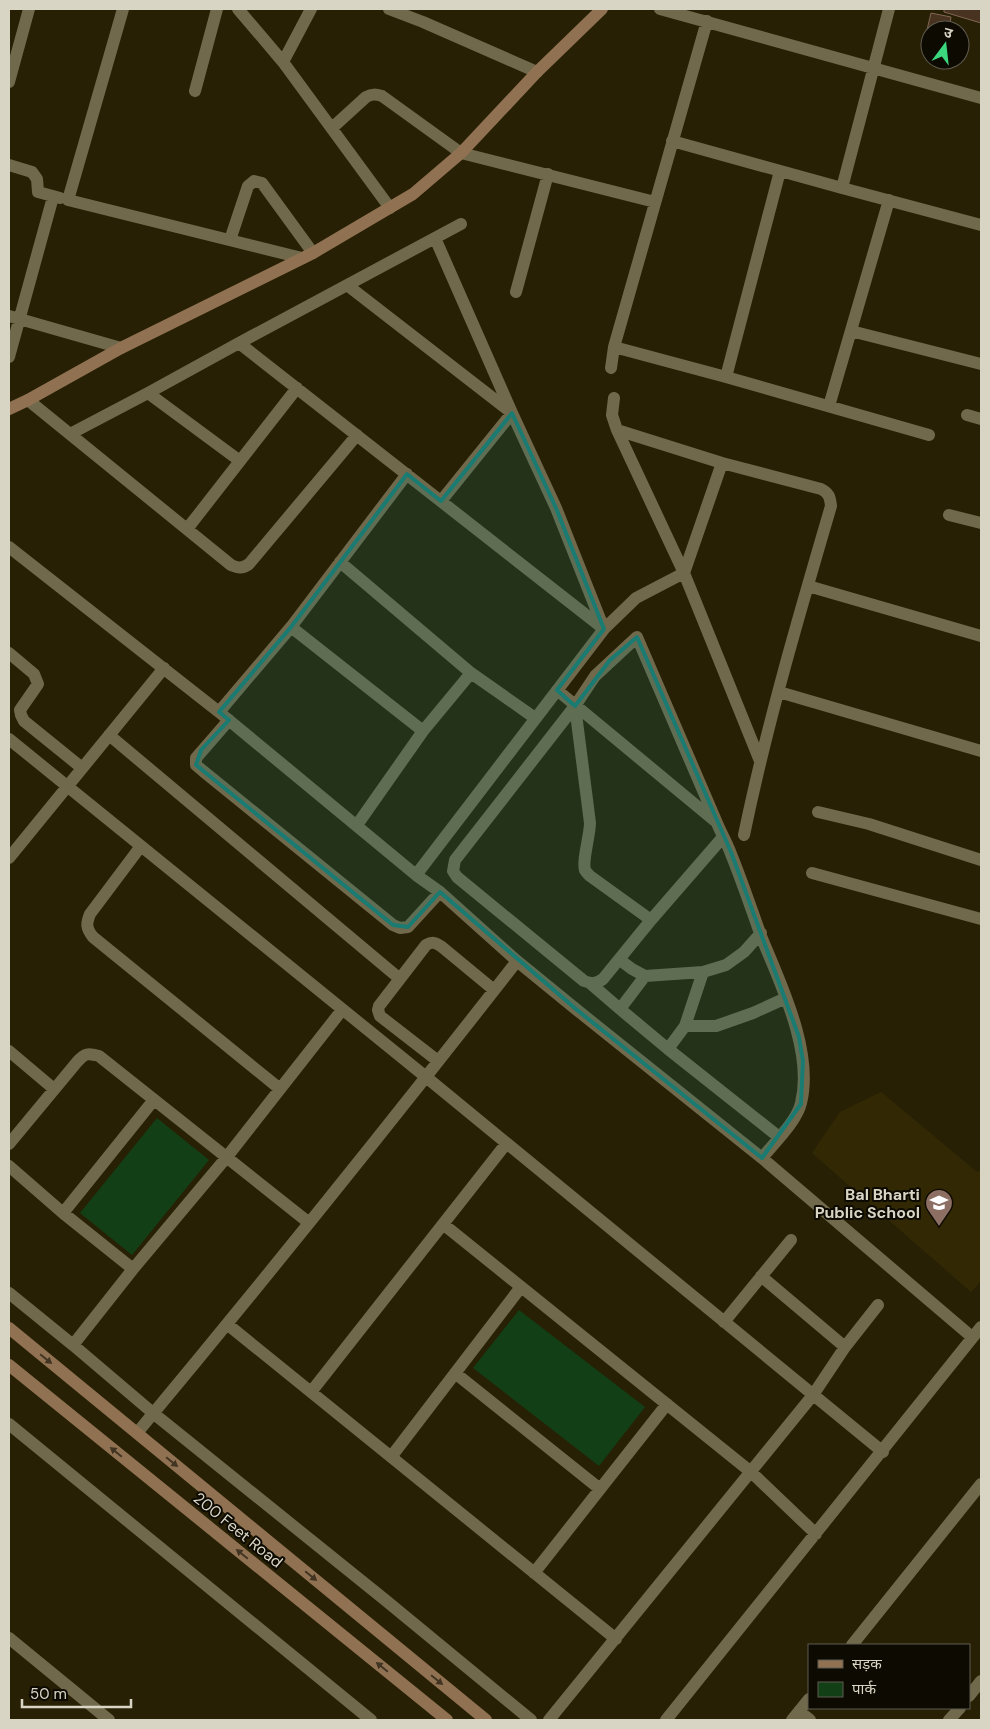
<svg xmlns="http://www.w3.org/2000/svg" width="990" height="1729" font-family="'DM Sans','Noto Sans Devanagari',sans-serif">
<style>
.built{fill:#322904}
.green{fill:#133f16}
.building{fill:#483220;stroke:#806653}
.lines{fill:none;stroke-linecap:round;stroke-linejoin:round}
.street{stroke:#71694c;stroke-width:12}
.secondary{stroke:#907252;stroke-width:12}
.oneway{fill:#413422}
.marked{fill:#197b72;fill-opacity:0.2;stroke:#197b72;stroke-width:4;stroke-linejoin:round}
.labels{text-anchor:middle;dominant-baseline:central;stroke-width:4;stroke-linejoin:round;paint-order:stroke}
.poi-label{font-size:16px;font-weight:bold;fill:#d9d5c5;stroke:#0d0a02;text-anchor:end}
.street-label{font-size:16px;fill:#d9d5c5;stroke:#0d0a02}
</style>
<rect width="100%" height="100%" fill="#272004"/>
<path class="built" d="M881,1092l96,80 4,-2v111l-10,11 -159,-139 28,-41z"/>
<path class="green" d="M157,1118l52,42 -77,95 -52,-42z
M519,1310l126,97 -46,59 -126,-98z"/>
<path class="building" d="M944,9h37v14l-37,-11z
M931,13l20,4 -2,13h-22z"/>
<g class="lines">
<path class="street" d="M123,9l-55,191 234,58
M238,9l45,53 107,146
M389,9l34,13 114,50
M660,9l321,89
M889,9l-47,179 139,37
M283,62l28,-53
M9,82l20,-73
M195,91l22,-82
M332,128l34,-31c6,-3 9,-3 16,-1l79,57 194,49
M672,141l170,47
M9,165l23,7 5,7 1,13 22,6
M435,238l77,175 44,95 48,121
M230,240l18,-54 6,-5 8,2 51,70
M347,285l165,128 -71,88
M516,292l32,-118
M9,316l112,32
M851,331l130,33
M239,343l365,286
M614,347l112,30 54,-206
M9,357l44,-160
M611,368l3,-21 93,-326
M726,377l203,58
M148,393l92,68
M614,398l-2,17 5,15 105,33 99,26c8,4 9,8 10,17 -32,109 -64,218 -87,329
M28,400l203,165c7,3 11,4 18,-1l108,-129
M829,406l60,-206
M967,415l14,4
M617,430l67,143 76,188
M70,434l78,-41 91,-50 222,-119
M949,515l32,8
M187,529l110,-141
M9,547l210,165 197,163 24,17 77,69 60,49 185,148 210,179
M340,562l131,111 64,45
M808,586l173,50
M291,627l132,104 -66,94
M9,653l25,21 4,10 -18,26 1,5 3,6 58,47
M557,690l158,131
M779,692l202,59
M575,706l15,117c0,12 -8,38 -5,47 1,2 3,4 5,6l61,44
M219,712l72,-85 116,-153
M229,720l-33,38v7l7,6 190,154 7,3 8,-1 32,-35
M423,731l48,-58
M109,735l291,244
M9,739l417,338 457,375
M818,812l51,12 112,36
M723,837l-72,83 -48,59c-7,5 -11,5 -19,2l-127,-104 -4,-6 2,-11 120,-154 20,-30 42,-39 80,186c4,10 10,20 14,31 11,27 20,54 30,82 19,47 53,115 40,167 -4,18 -27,40 -39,55
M141,846l-51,68c-4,10 -4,14 3,23l187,152
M9,858l155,-190
M812,873l169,46
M416,875l188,-246 32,-31 48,-25 38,-110
M620,960l12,9 13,7 58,-4 23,-7 18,-13 17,-19
M703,972l-18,54 -17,23 111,88
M645,976l-25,33 48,40
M591,984l29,25
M685,1026h31l37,-13 33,-15
M9,1051l45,38
M438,1061l-58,-45 -2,-6 1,-4 47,-61c7,-4 10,-2 16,2l52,43
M9,1144l68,-82c8,-9 11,-9 22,-6l209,166
M9,1166l54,47 70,56
M63,1213l90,-112
M443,1224l308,248 65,62
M761,1276l84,71
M9,1293l64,52 80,68 231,186 147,121
M724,1322l67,-82
M227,1324l389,315
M73,1345l60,-76 93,-111 116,-148
M455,1373l145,116
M311,1392l195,-248
M9,1424l362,296
M137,1433c129,-155 256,-313 380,-472
M391,1457l130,-170
M534,1573l133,-169
M9,1638l100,82
M852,1645l129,-161
M969,1696l12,-15
M799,1711l11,9
M549,1720l264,-325 32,-48 33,-42
M666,1720l315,-393
M792,1720l17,-21
M949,1720l11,-12"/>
<path class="secondary" d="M9,409l19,-9 93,-52 192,-95 100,-59 48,-41 76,-81 65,-63
M9,1328l477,392
M9,1365l438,355"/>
</g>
<defs><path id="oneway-solid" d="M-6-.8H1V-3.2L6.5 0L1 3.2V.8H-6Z" transform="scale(1.25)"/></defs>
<g class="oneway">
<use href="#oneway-solid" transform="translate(46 1359) rotate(39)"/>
<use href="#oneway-solid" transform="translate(116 1452) rotate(-141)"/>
<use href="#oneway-solid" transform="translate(172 1462) rotate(39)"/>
<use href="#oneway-solid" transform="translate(242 1554) rotate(-141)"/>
<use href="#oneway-solid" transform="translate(311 1576) rotate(39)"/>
<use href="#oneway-solid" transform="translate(382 1667) rotate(-141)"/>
<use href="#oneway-solid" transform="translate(437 1680) rotate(39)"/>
</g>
<path class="marked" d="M512,413l44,95 48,121 -47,61 18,16 35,-46 27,-23 94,215 68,185 4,24 -2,43 -39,54 -185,-148 -137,-118 -32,35 -15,-2 -197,-160 5,-15 28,-30 -10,-8 72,-85 116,-153 34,27z"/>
<defs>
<symbol id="school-pin" viewBox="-11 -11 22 30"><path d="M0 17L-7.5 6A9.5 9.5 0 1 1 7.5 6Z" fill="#8d6e63" stroke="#0d0a02"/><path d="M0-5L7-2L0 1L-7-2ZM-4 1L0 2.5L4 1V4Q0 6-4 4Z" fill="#fff"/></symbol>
</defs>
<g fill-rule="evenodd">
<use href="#school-pin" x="923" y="1187" width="32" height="43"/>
</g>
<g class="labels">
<g class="poi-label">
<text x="920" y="1194">Bal Bharti<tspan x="920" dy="18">Public School</tspan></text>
</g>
<g class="street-label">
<text transform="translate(238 1530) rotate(39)">200 Feet Road</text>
</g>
</g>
<rect width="990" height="1729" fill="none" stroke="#d9d5c5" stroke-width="20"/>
<rect x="808" y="1644" width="162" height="65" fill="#0d0a02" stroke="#5f5b50"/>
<rect x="818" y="1660" width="25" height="8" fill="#907252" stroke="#5f5b50"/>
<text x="852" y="1669" font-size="15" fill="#d9d5c5">सड़क</text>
<rect x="818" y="1682" width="25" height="15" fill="#133f16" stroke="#5f5b50"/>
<text x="852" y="1694" font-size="15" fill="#d9d5c5">पार्क</text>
<g transform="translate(945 45) rotate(15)"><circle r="24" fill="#0d0a02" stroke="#5f5b50"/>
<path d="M0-4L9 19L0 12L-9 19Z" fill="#3ad77f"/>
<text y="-8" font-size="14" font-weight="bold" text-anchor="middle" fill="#d9d5c5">उ</text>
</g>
<path d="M22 1699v8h109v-8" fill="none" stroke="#d9d5c5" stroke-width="2.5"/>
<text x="30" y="1699" font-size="15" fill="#d9d5c5" stroke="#0d0a02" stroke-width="4" paint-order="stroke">50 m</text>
</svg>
